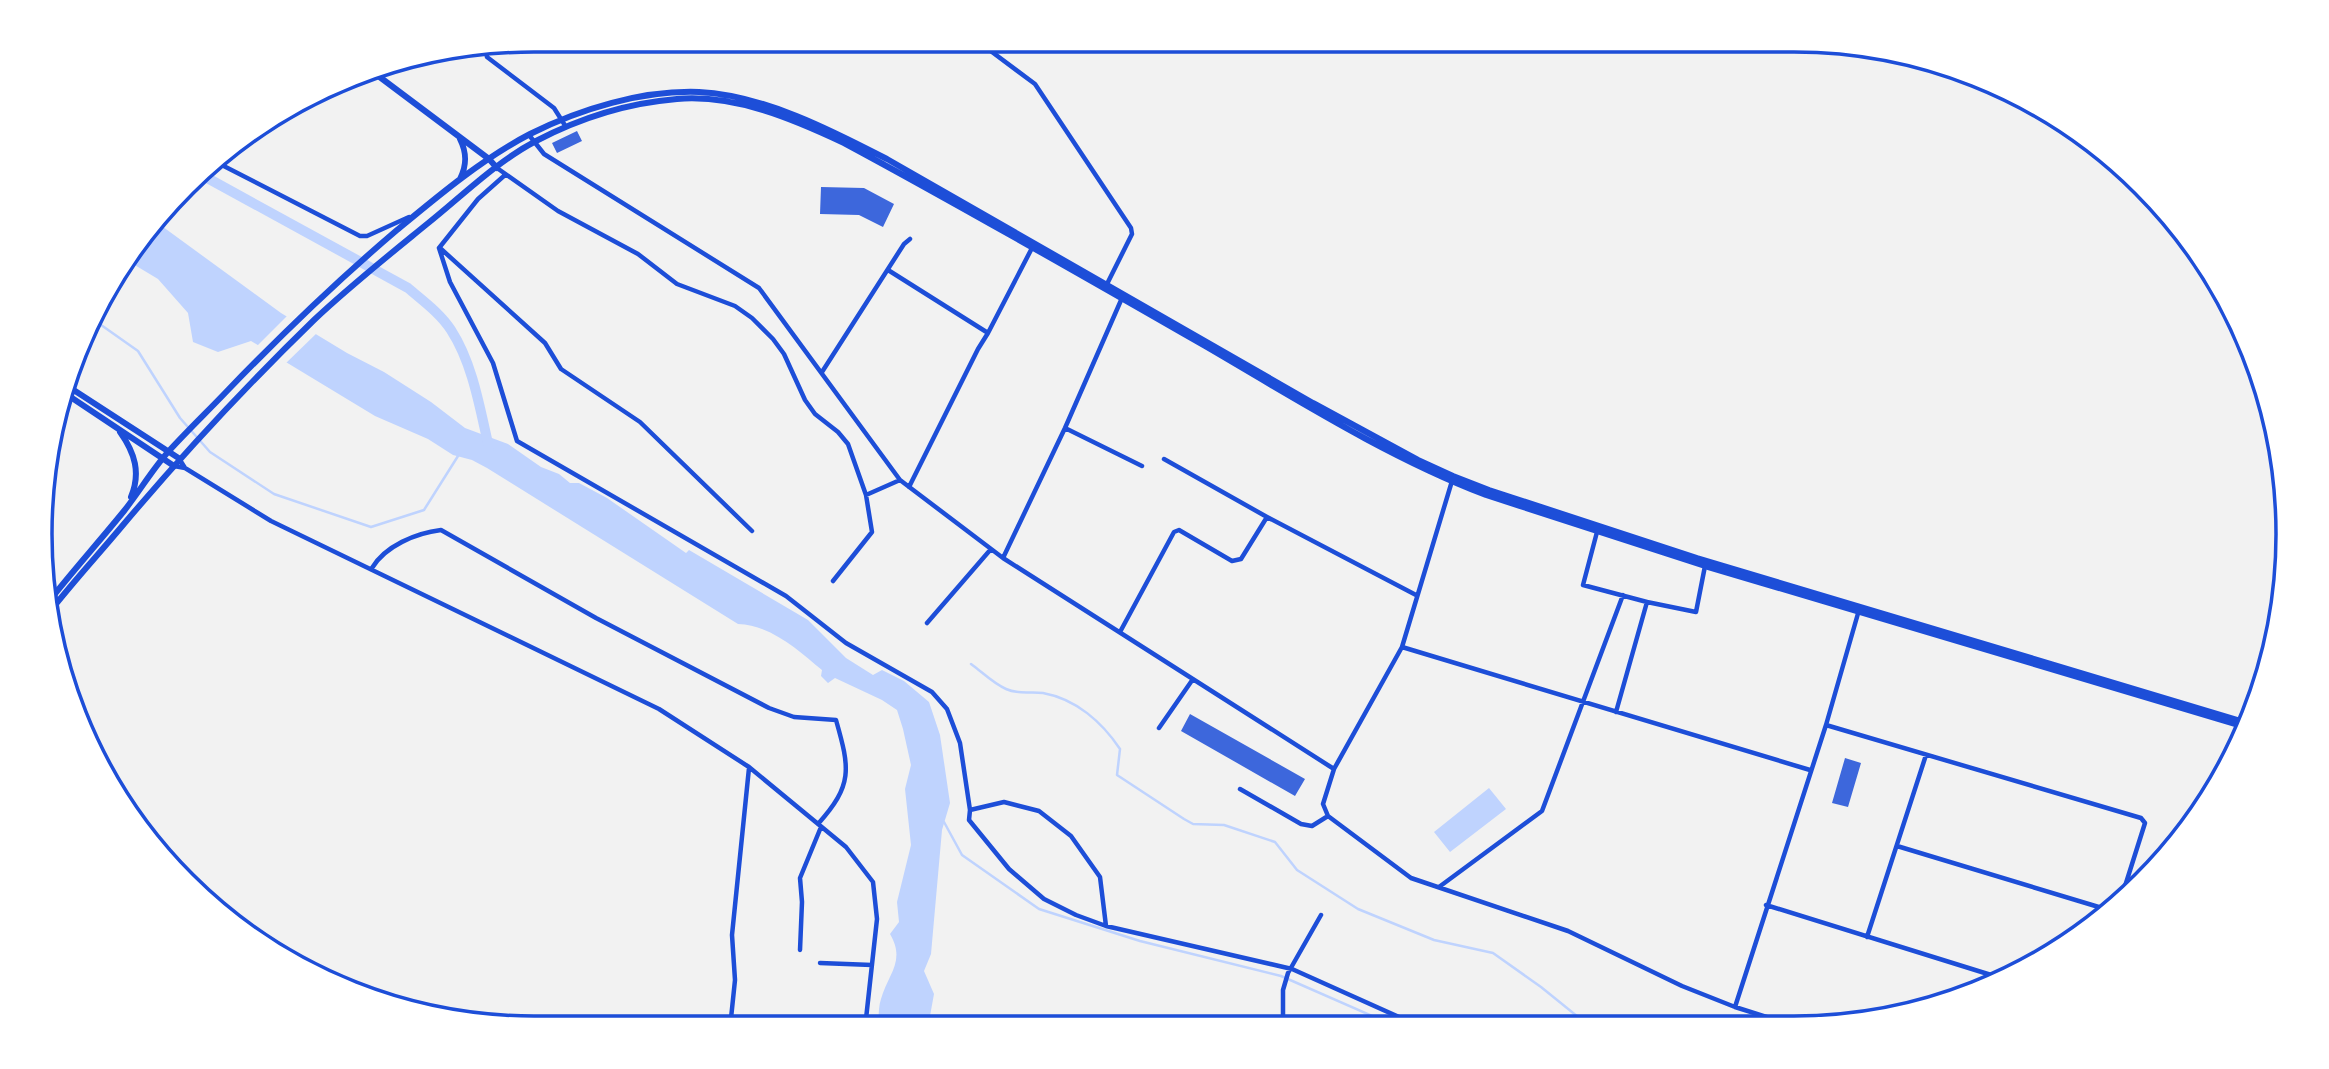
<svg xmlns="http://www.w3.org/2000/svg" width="2329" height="1069" font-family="Rubik,sans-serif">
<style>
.water{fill:#bfd3fe}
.pier{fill:#f2f2f2}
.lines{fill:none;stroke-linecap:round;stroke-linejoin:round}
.stream{stroke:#bfd3fe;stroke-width:2.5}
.canal{stroke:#bfd3fe;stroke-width:10}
.building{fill:#3d67dc}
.minor{stroke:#1d4ed8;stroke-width:4.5}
.secondary{stroke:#1d4ed8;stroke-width:6}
.rim{fill:none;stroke:#1d4ed8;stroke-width:3.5}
</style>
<rect width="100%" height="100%" fill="#f2f2f2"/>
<path class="water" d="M159,224l122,89 66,40 37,19 47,30 34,26 43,16 33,23 18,7 11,9h9l28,15 79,55 3,-3 119,70 38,38 27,17 9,-5 22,11 25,21 11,33 10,68 -8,27 -11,124 -7,17 10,23 -6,33 -50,1c1,-10 0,-20 3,-29 7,-25 25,-38 9,-65l9,-12 -2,-20 14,-57 -6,-56 6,-24 -8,-36 -6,-19 -15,-10 -47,-22 -7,5 -7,-7 1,-6c-24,-20 -51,-45 -84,-46l-251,-156 -15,-8 -19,-5 -25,-16 -53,-23 -124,-75 -33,11 -25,-10 -5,-29 -30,-34 -30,-18z
M1489,788l17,21 -56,43 -16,-20z"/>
<path class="pier" d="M289,314l30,17 -36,35 -28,-18z"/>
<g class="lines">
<path class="stream" d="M94,320l44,31 42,67 30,34 64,42 97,33 53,-17 34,-54
M971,664c11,8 23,20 35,25 13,6 24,2 37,4 33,6 59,29 77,56l-3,26 67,44 9,5 31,1 51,17 22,28 61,39 76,31 59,13 48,34 47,38
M944,822l18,33 77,54 101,32 141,35 114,50"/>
<path class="canal" d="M200,174l208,114c15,13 32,25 43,42 22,34 29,79 38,118"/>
</g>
<path class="building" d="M577,131l5,10 -25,12 -5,-10z
M821,187l43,1 30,16 -11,23 -24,-12 -39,-1z
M2286,505l1,14 1,5 -10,-5z
M1190,714l115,65 -10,17 -114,-65z
M1845,758l16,5 -13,44 -16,-4z"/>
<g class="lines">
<path class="minor" d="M976,40l59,44 96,144 1,6 -25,50
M485,48l2,9 67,51 12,19
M529,135l15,19 215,134 141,192 103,78 331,211
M212,160l148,76h7l42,-19
M497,168l61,43 80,43 39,30 58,22 17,12 21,21 11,15 21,46 10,14 23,18 10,12 18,51 6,37 -39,49
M439,248l11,34 43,81 24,78 269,155 60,47 86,49 15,17 13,34 10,67 -1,10 40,49 35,30 32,16 30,11 186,43 127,57
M439,248l39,-49 27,-24
M440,248l105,95 16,26 79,53 112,109
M888,270l100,63
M822,372l82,-128 6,-5
M1065,428l77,38
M1164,459l103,58 149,78
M174,466l11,2 -5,-8
M185,468l86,53 388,188 90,58 97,80 27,35 4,37 -12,109
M909,487l69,-138 10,-16 44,-85
M866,495l34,-15
M1597,532l-14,53 64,17 49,10 9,-46
M1003,558l62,-130 57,-130
M372,568c13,-22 44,-35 69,-38l155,88 173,90 25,9 42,3c14,49 17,65 -18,104
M927,623l64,-74
M1120,632l54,-100 5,-2 53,31 9,-2 26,-42
M1402,647l408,123
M1616,712l31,-110
M1826,725l315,93 4,5 -25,79
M1159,728l34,-49
M1240,789l61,35 11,2 16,-10
M970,810l34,-8 35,9 32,25 29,41 6,49
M1328,816l83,62 157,53 114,55 53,21 57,18
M1328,816l-5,-12 11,-35 68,-122 50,-166
M1897,846l215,65
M1439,887l103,-76 81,-216
M1766,905l238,74
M1867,937l59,-182
M800,950l2,-48 -2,-24 21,-51
M820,963l52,2
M1735,1007l91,-282 33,-115
M1283,1026v-36l5,-17 33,-58
M1060,1027l1,-1
M730,1028l5,-48 -3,-45 17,-167"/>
<path class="secondary" d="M369,69l120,90 8,9
M460,139c7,14 7,26 0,40
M69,387l111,72
M66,394l108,72
M120,432c15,21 21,41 11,65
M46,605c25,-32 52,-62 78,-94 15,-19 28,-41 44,-59 19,-21 40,-41 59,-61 55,-57 110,-110 170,-161 41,-34 85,-71 133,-96 50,-25 112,-44 169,-42 64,3 132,38 188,67l426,244 105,57 35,16 36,14 208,68 554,166
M48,614c24,-31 50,-59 75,-89 60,-71 124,-140 191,-205 36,-34 75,-65 113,-96 35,-28 69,-62 109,-83 44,-23 92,-38 141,-42 58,-5 116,20 167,44 121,65 241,134 361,203 91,53 182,111 281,149l219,71 544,162"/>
</g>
<path d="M0 0H2329V1069H0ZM534 52H1794A482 482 0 0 1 2276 534V534A482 482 0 0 1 1794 1016H534A482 482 0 0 1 52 534V534A482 482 0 0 1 534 52Z" fill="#fff" fill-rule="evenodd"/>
<path class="rim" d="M534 52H1794A482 482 0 0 1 2276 534V534A482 482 0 0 1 1794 1016H534A482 482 0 0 1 52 534V534A482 482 0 0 1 534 52Z"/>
</svg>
